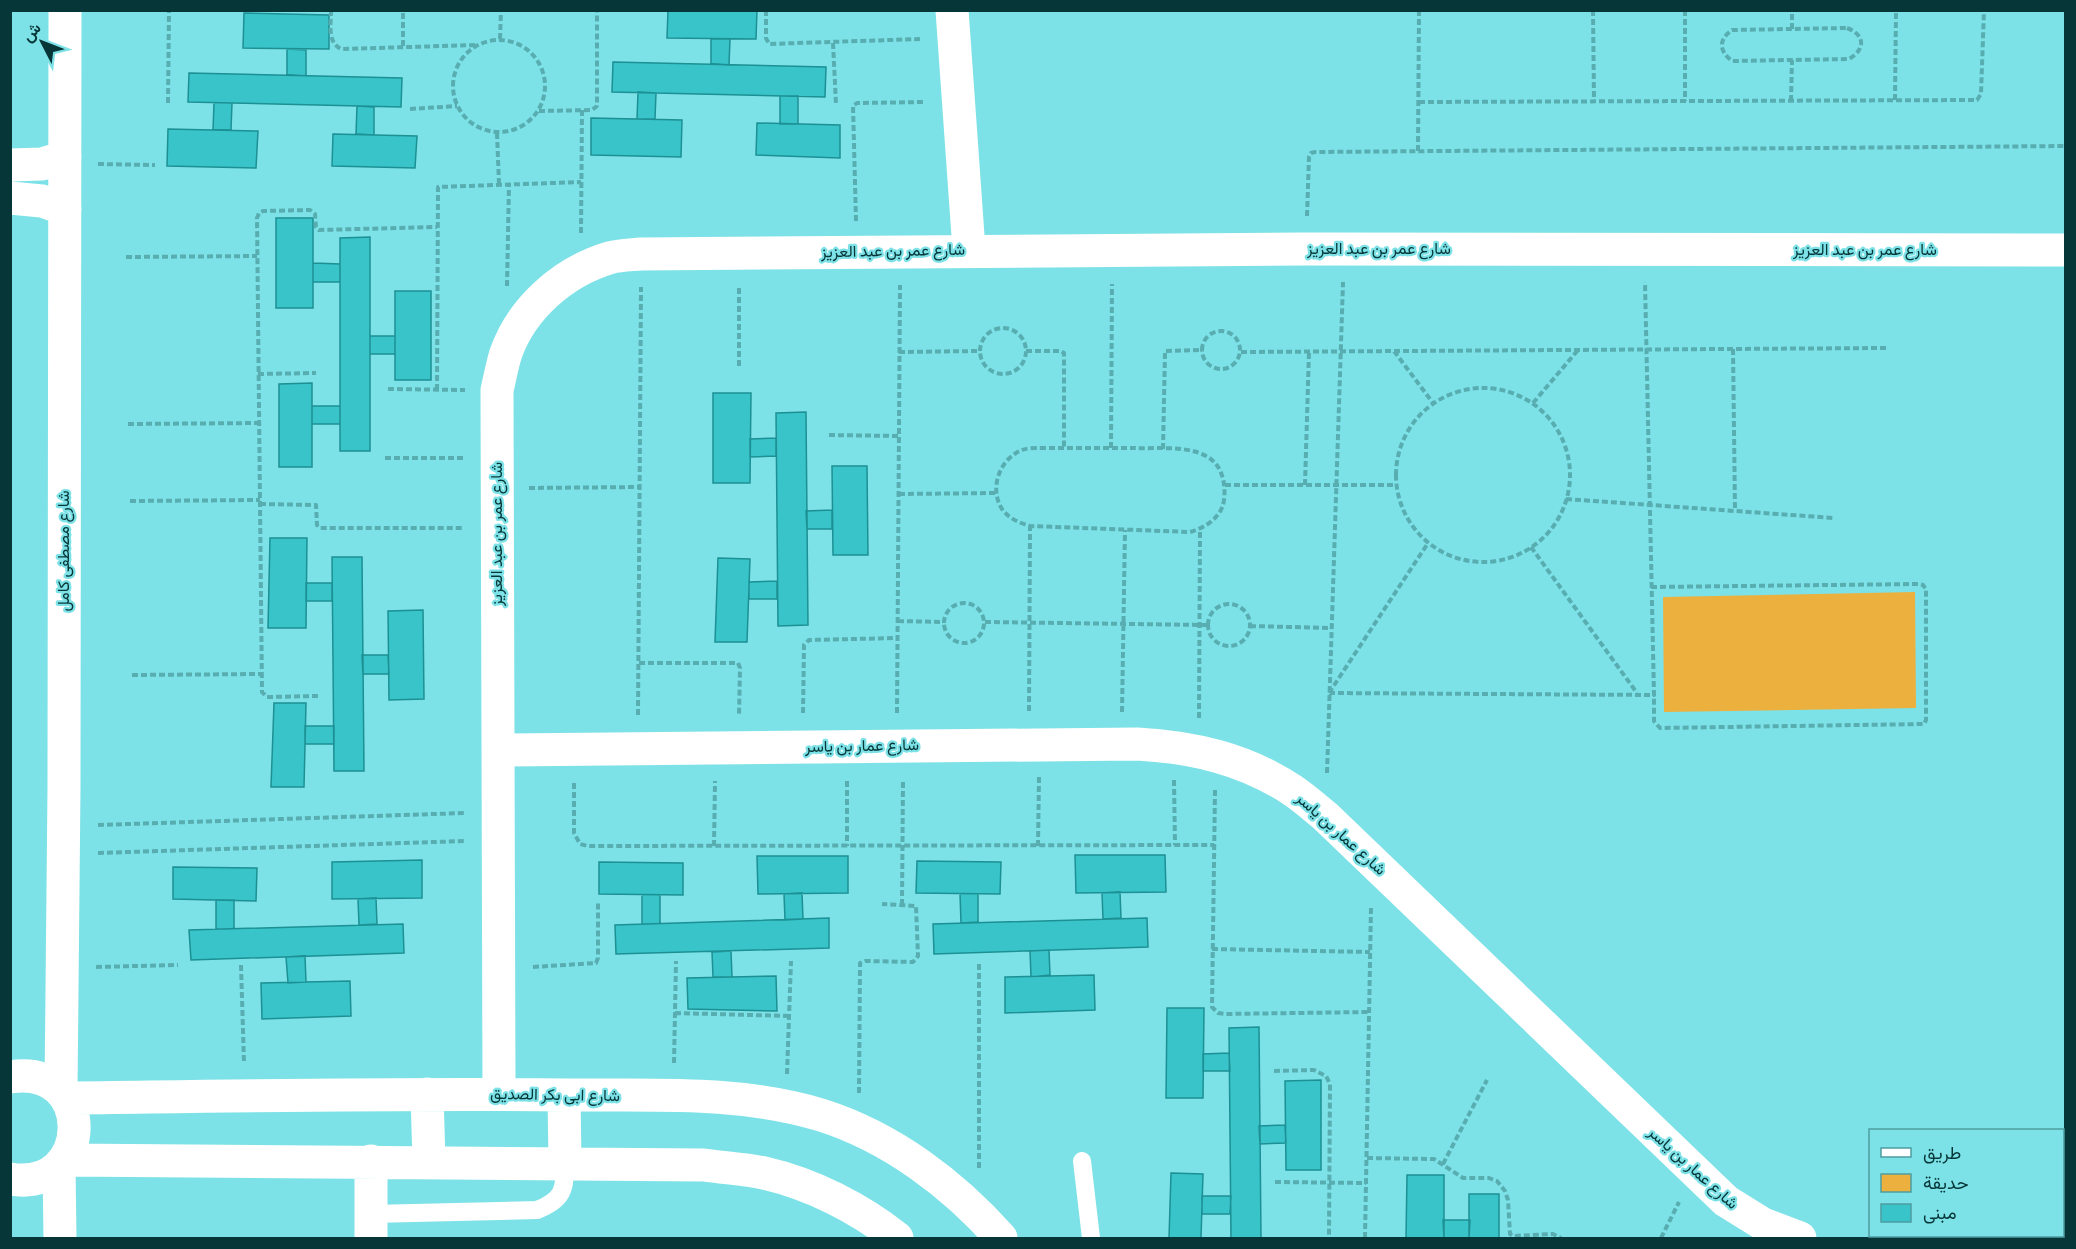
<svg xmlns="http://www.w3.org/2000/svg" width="2076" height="1249" font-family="Signika,Vazirmatn,sans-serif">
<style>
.green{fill:#ecb03f}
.building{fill:#38c4c9;stroke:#1c9094;stroke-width:1.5}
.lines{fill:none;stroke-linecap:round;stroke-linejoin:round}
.path{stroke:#58adb0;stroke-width:4;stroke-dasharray:6 3;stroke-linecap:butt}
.service{stroke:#fff;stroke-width:18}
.minor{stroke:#fff;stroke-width:33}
.labels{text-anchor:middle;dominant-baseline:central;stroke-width:4.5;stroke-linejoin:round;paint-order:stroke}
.street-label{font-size:16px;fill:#063637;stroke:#7de2e7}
</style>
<rect width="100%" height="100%" fill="#7de2e7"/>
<path class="green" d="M1915,592l1,116 -252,4 -1,-115z"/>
<path class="building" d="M668,10h89l-1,29 -89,-1z
M244,13l85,2v34l-86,-1z
M711,39h19l-1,26 -18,-1z
M287,49l19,1v26l-19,-1z
M613,62l213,5 -1,30 -213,-5z
M189,73l213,5 -1,29 -213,-5z
M638,92l18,1 -1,26h-18z
M780,96h18v28h-18z
M214,103h18l-1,27h-18z
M357,106l17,1v28l-18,-1z
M591,118l91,2 -1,37 -90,-2z
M757,123l83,2v33l-84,-3z
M168,129l90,2 -2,37 -89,-2z
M333,134l84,2 -2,32 -83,-2z
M276,218h37v90h-37z
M370,237v214h-30v-213z
M313,263l27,1v18h-27z
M395,291h36v89h-36z
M370,336h25v18h-25z
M312,383v84h-33v-83z
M713,393h38l-1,90h-37z
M312,406h28v18h-28z
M806,412l2,213 -30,1 -2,-213z
M776,438v18l-26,1v-18z
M832,466h35l1,89h-35z
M832,510v19h-25l-1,-18z
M270,538h37l-1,90h-38z
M332,557h30l2,214h-30z
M718,558l32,1 -3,83h-32z
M777,581v18h-28v-17z
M306,583h26v18h-26z
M423,610l1,89 -35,1 -1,-89z
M362,655h26l1,19h-26z
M274,703h32l-2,84h-33z
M305,726h29v18h-29z
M1075,855h90l1,37 -90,1z
M757,856h91v37l-90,1z
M422,860v38l-90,1v-37z
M917,861l84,1 -1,32 -84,-1z
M599,862l84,1v32l-84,-1z
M173,867l84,1 -1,33 -83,-2z
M1120,892l1,26 -18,1 -1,-26z
M802,893l1,26 -18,1 -1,-26z
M960,894h18v28l-17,1z
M642,895h18v29h-18z
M376,898l1,26 -18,1 -1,-26z
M216,900h18v29h-18z
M829,918v30l-213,6 -1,-29z
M1147,918l1,29 -214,7 -1,-30z
M403,924l1,29 -213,7 -2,-30z
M1049,950l1,25 -19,2 -1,-26z
M731,951l1,26h-19l-1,-25z
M305,956l1,26 -18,1 -2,-26z
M1094,975l1,35 -90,3v-36z
M776,976l1,35 -89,-2 -1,-31z
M350,981l1,35 -89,3 -1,-36z
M1167,1008h37l-1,90h-37z
M1259,1027l2,211h-30l-2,-210z
M1229,1053l1,18h-27v-17z
M1321,1080v90h-35l-1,-89z
M1285,1125l1,18 -26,1 -1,-18z
M1171,1173l32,1 -2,64h-32z
M1407,1175h37v63h-38z
M1469,1194h30v44h-30z
M1202,1196h29l-1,18h-28z
M1443,1220h27l-1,18h-25z"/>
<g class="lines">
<path class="path" d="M331,10c0,15 -4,32 10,39l136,-4
M766,10v28l3,6 151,-5
M1593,10l1,91
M1685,10v91
M1847,28c19,7 18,22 2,31l-117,2c-13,-10 -14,-21 0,-31z
M1792,29v-19
M500,39l1,-29
M453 86a46 46 0 1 1 92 0a46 46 0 1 1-92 0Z
M833,43l3,61
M403,46v-36
M1895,100l1,-90
M1791,101l1,-41
M1419,102l558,-2 4,-6 3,-84
M168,103l1,-93
M410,109l47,-3
M539,111l53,-1 5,-4v-96
M497,133l2,51
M1418,151l1,-141
M98,164l57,1
M1307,216l2,-59 2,-4 4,-1 751,-6
M856,221l-3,-115 4,-3 68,-1
M581,233l1,-123
M126,257l131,-1
M507,286l2,-102
M980 351a23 23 0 1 1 46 0a23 23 0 1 1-46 0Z
M1202 350a19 19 0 1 1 38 0a19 19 0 1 1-38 0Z
M1733,349l2,162
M1026,351h35l3,2v95
M1394,351l39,52
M899,352l80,-1
M1241,352l646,-4
M739,366v-80
M258,374l58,-1
M1396 475a87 87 0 1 1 174 0a87 87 0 1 1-174 0Z
M388,389l77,1
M437,390l1,-203 143,-5
M1533,403l45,-53
M128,424l131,-1
M829,435l70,1
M1040,448c31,0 62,0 93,0 22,1 53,-3 73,8 16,8 20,27 18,44 -2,17 -19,28 -34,32l-160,-6c-10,-3 -21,-7 -28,-17 -13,-20 -3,-50 20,-59 5,-2 13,-2 18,-2z
M1111,448l1,-164
M1163,449l2,-98 37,-1
M385,458h81
M1225,485h171
M1305,485l4,-134
M529,488l111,-1
M899,494l97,-1
M1566,499l268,19
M130,501l130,-1
M260,504l56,1 1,20 3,3h144
M1531,547l106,146
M1651,587l268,-3 4,1 3,4v131l-2,4 -264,4 -6,-7v-26
M944 623a20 20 0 1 1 40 0a20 20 0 1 1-40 0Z
M1208 625a21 21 0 1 1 42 0a21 21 0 1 1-42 0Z
M898,621l45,1
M985,622l222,3
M1250,626l81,2
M639,663h99l2,5 -1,48
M132,675l130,-1
M1329,693l325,2 -9,-413
M1329,693l99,-150
M318,696l-51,1 -5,-5 -5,-474 2,-5 4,-2 47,-1 5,4 1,13 3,3 118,-3
M1029,711l1,-185
M1122,712l3,-182
M803,713l1,-68 5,-5 89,-2
M897,713l3,-428
M638,715l3,-428
M1199,718l1,-189
M1327,773l16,-491
M1174,780l1,65
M847,781v65
M574,783v50l6,11 8,2 626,-1
M1215,790l-3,217 6,6 8,1 144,-2
M98,825l367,-12
M714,846l1,-65
M1038,846l1,-69
M98,853l367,-12
M902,905l1,-126
M1212,949l158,3
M241,965l3,98
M96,967l82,-2
M533,967l63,-4 2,-5v-56
M675,1013l114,3
M674,1063l2,-102
M1274,1071l40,-1 12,6 4,8 -1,154
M787,1074l4,-113
M859,1093l1,-130 5,-2 48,1 5,-6 -2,-50 -34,-2
M1367,1158l67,1 29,19h26l8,3 8,10 3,9 2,34 3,2 40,-2 8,4
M1443,1164l44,-84
M979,1168v-206
M1275,1182l91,1
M1365,1238l6,-332
M1661,1238l18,-36"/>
<path class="service" d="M1082,1161l9,77
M371,1214l166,-4c26,-10 28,-20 28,-47"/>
<path class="minor" d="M952,10l17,240
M10,165l32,-1 23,-7
M10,198l32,3 23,8
M498,750l639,-6c56,3 108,15 155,46 12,8 22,17 33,26l401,385 37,23 37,14
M10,1077c87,-14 84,116 0,102
M61,1091l3,-304 1,-777
M427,1094l2,68
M499,1094l-2,-704c3,-12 5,-25 9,-37 16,-45 57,-81 103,-95 10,-3 22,-3 32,-4l665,-5 760,1
M564,1095l1,68
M67,1098c167,-2 334,-5 501,-3 84,1 171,-5 253,20 70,22 132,69 180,123
M65,1160l639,5c20,3 41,4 60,8 48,11 95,35 133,65
M371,1161v77
M59,1166l1,72"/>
</g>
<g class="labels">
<g class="street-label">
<text x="1379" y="249">شارع عمر بن عبد العزيز</text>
<text x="1865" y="250">شارع عمر بن عبد العزيز</text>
<text transform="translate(893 251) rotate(-1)">شارع عمر بن عبد العزيز</text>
<text transform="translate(497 534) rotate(-90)">شارع عمر بن عبد العزيز</text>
<text transform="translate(64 551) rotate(-90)">شارع مصطفى كامل</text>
<text transform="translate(862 746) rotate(-1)">شارع عمار بن ياسر</text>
<text transform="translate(1341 834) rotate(42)">شارع عمار بن ياسر</text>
<text transform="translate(555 1095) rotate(1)">شارع ابى بكر الصديق</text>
<text transform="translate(1693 1168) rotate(42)">شارع عمار بن ياسر</text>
</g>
</g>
<rect width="2076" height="1249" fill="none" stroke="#063637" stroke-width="24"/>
<rect x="1869" y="1129" width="195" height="108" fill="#7de2e7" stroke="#4d9da1" stroke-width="1.5"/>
<rect x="1881" y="1148" width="30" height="9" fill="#ffffff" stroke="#4d9da1" stroke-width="1.5"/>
<text x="1923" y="1159" font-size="18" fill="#063637">طريق</text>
<rect x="1881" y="1174" width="30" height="18" fill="#ecb03f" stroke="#4d9da1" stroke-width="1.5"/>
<text x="1923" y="1189" font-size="18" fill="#063637">حديقة</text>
<rect x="1881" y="1204" width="30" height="18" fill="#38c4c9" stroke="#4d9da1" stroke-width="1.5"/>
<text x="1923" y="1219" font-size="18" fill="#063637">مبنى</text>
<g transform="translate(42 42) rotate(312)" stroke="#7de2e7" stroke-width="4.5" paint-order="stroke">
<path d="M0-4.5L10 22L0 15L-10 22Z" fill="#063637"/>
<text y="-9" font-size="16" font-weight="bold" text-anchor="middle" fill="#063637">ش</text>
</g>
</svg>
